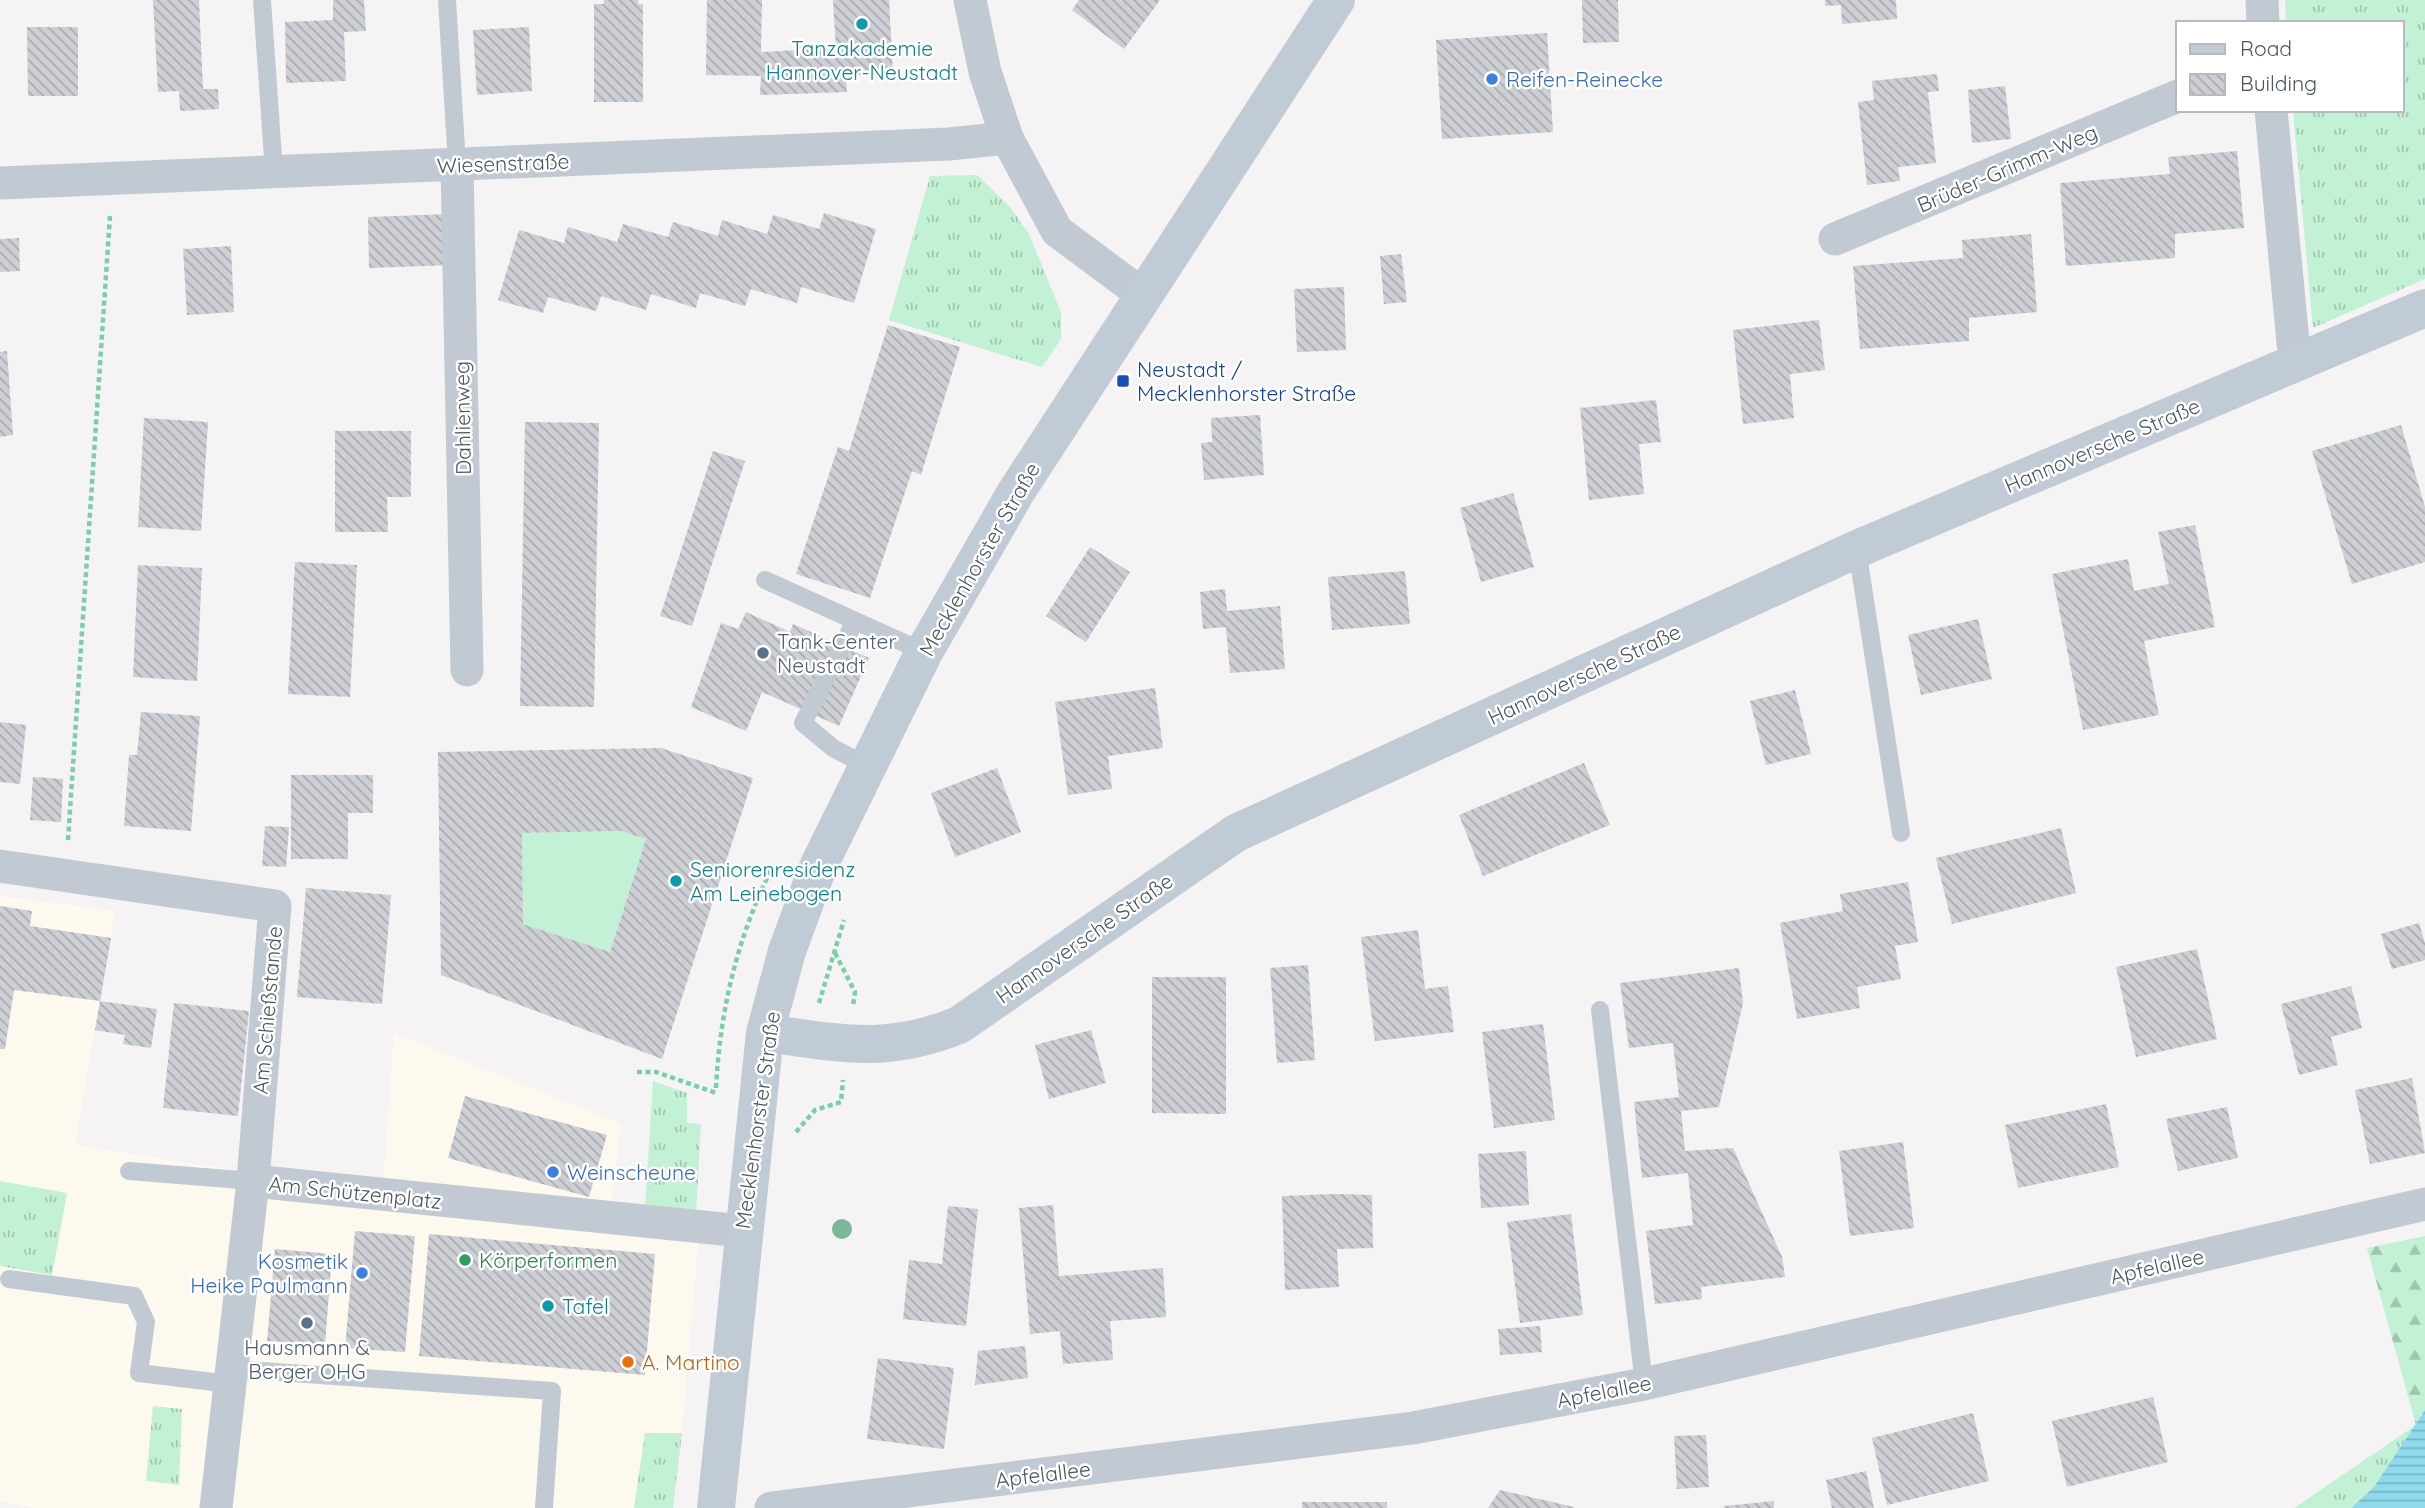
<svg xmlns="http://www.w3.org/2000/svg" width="2425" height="1508" font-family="Quicksand,sans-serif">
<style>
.commercial{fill:#fdf9ef}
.grass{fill:url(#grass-tufts)}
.forest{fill:url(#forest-firs)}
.garden{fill:#c3f1d5}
.water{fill:url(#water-rules)}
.building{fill:url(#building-back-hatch);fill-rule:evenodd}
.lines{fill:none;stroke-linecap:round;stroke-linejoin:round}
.path{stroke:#7ad0a6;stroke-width:4.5;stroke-dasharray:5 3.5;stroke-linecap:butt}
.lane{stroke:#c1cad2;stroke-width:18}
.street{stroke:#c1cad2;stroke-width:33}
.secondary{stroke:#c1cbd6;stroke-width:38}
.tree{fill:#7bb799}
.culture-dot{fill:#0f9aa8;stroke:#fff;stroke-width:2.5}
.shop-dot{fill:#3f7fe0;stroke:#fff;stroke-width:2.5}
.transit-dot{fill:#1a4fb4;stroke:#fff;stroke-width:2.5}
.service-dot{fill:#5c6f8a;stroke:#fff;stroke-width:2.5}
.leisure-dot{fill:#2e9e5b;stroke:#fff;stroke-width:2.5}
.food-dot{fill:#e8710a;stroke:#fff;stroke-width:2.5}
.labels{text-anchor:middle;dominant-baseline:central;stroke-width:5;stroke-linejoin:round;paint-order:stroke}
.culture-label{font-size:21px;fill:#0d838f;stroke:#fff;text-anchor:start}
.shop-label{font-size:21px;fill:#366cbe;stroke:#fff;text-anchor:start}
.street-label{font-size:21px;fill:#4a5661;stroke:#fff}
.transit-label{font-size:21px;fill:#164399;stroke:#fff;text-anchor:start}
.service-label{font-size:21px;fill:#4e5e75;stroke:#fff;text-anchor:start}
.leisure-label{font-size:21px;fill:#27864d;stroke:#fff;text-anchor:start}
.food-label{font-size:21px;fill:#c56008;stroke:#fff;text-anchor:start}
</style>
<defs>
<pattern id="grass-tufts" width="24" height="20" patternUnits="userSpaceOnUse" patternTransform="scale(1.75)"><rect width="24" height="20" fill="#c3f1d5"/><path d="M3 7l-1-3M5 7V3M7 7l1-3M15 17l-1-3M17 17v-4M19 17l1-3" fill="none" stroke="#a0c6b0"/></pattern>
<pattern id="forest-firs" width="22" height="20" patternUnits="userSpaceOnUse" patternTransform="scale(1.75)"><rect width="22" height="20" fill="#c3f1d5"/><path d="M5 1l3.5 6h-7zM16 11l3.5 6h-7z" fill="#a0c6b0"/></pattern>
<pattern id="water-rules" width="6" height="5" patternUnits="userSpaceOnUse" patternTransform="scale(1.75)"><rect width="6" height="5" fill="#90daee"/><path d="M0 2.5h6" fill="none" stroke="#78b4c4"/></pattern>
<pattern id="building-back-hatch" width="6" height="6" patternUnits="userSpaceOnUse" patternTransform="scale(1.75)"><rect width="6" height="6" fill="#cdcfd5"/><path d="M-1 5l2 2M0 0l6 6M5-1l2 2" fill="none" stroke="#a8abb0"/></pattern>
</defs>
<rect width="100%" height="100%" fill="#f5f3f3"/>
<path class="commercial" d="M0,896l115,15 -40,234 197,31 111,11 11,-154 227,91 -11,87 90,10 -18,212h-37l-11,75h-598l-36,-7z"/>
<path class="grass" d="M2285,0h140v279l-112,49 -20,-218h109v-87h-116z
M977,175l33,32 19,27 32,78v27l-19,28 -153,-47 41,-144z
M653,1081l34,12v30l14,1 -5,91 -51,-6z
M0,1181l67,12 -15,82 -52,-9z
M153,1406l29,3 -3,76 -33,-4z
M2416,1425l-42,62 -23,21h-57z
M645,1433h37l-9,75h-39z"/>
<path class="forest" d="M2425,1236v174l-9,15 -49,-177z"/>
<path class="garden" d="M621,831l25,8 -36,113 -87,-28 -1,-91z"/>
<path class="water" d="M2425,1410v98h-74l23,-21z"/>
<path class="building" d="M153,0h46l4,89h15l1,20 -39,2 -1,-20 -21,1z
M333,0h31l2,31 -22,1 2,49 -60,2 -1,-61 48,-2z
M604,0h34v4h5v98h-49v-98h10z
M707,0h55l-1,52 75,-4 -3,-48h56l4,74 -47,2 1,16 -87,3 1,-19 -55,-1z
M1079,0h81l-36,49 -52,-39z
M1582,0h36l1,42 -36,1z
M1825,0h71l1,19 -55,5 -1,-19 -16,1z
M27,27h51v69h-50z
M529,27l3,64 -55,4 -4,-65z
M1547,33l6,99 -111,7 -6,-99z
M1937,74l2,17 -11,1 8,71 -38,4 2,14 -33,4 -9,-83 16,-2 -2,-19z
M2005,86l6,53 -39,4 -4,-53z
M2237,151l7,77 -69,6v24l-109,8 -6,-83 110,-9 -2,-17z
M824,213l52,16 -22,74 -53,-16 -4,16 -46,-14 -6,17 -45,-13 -4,15 -45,-14 -5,16 -45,-14 -5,15 -48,-14 -5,16 -45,-13 21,-70 45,13 4,-16 49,15 6,-18 45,13 5,-15 45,14 4,-16 45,14 6,-19 46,14z
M450,214l1,51 -82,3 -1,-51z
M2031,234l6,78 -68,6v23l-109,8 -7,-83 110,-8 -1,-18z
M19,238l1,33 -20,1v-33z
M231,246l3,66 -47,3 -4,-66z
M1401,254l6,48 -23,2 -4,-48z
M1344,287l2,63 -49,2 -3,-63z
M1819,320l6,50 -35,4 4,44 -51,6 -10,-94z
M888,325l72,22 -39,128 -9,-4 -42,127 -74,-24 42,-127 11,4z
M7,351l6,84 -13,2v-85z
M1656,400l5,42 -22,2 5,50 -55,6 -9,-92z
M1260,415l4,60 -60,5 -3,-37 11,-1 -1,-24z
M144,418l64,4 -7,109 -63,-4z
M525,422l74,1 -5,284 -74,-1z
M2401,425l24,82v55l-73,22 -40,-133z
M335,431h76v66h-24l1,35h-53z
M713,451l32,10 -53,165 -32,-10z
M1513,493l21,74 -53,15 -21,-74z
M2195,525l20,102 -71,14 15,74 -76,15 -31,-156 76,-15 6,32 35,-7 -11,-52z
M1090,547l40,25 -44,70 -40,-26z
M295,562l62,3 -7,132 -62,-3z
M138,565l64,3 -5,113 -64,-4z
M1405,571l5,53 -78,6 -4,-53z
M1225,589l2,22 53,-5 5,63 -55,4 -4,-46 -23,2 -3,-37z
M746,612l44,20 3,-8 76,34 -30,68 -77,-34 -16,39 -55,-24 30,-84 17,6z
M1978,619l14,60 -71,16 -13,-60z
M1155,688l8,60 -55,8 4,33 -44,6 -13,-93z
M1795,690l16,64 -45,11 -16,-64z
M141,712l59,4 -9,115 -67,-5 5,-71h8z
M0,722l26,3 -6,59 -20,-2z
M661,748l92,30 -91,281 -221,-84 -3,-223zM621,831l25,8 -36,113 -87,-28 -1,-91z
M1584,763l26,62 -127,51 -24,-61z
M997,768l24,64 -66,25 -24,-64z
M291,775h82v38h-25v46h-57z
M33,777l30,2 -2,43 -31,-2z
M265,826l24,1 -3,40 -24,-1z
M2061,828l15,65 -124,31 -16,-66z
M1908,882l10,60 -23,4 6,33 -44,8 3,21 -63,11 -17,-96 63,-12 -3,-17z
M306,888l85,7 -9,109 -85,-7z
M0,906l32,5 -2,15 81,12 -11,63 -86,-11 -9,59h-5z
M2419,923l6,20v17l-33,9 -11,-35z
M1418,930l7,59 23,-3 6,46 -79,9 -14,-104z
M2197,949l20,90 -81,18 -20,-90z
M1308,965l7,95 -38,3 -7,-95z
M1739,968l4,35 -24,104 -38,4 4,40 48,-3 49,109 3,20 -84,10 1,12 -47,5 -9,-73 47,-6 -5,-52 -46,5 -8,-76 45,-5 -6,-54 -44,5 -9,-65z
M1152,977h74v137l-74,-1z
M2351,986l11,42 -31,9 7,28 -39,10 -18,-71z
M100,1001l57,8 -6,39 -28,-4 2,-9 -30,-5z
M174,1003l75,8 -11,105 -75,-8z
M1543,1024l12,96 -61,8 -12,-96z
M1091,1030l15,53 -57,16 -14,-54z
M2412,1078l13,75 -55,11 -15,-74z
M465,1096l142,39 -18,62 -141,-39z
M2106,1104l13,63 -101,21 -13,-63z
M2227,1107l11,51 -60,13 -12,-52z
M1903,1142l11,86 -64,8 -11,-85z
M1526,1151l3,54 -48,3 -3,-54z
M1335,1194l37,1 1,53 -36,1 2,38 -54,3 -3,-94z
M1053,1205l6,71 104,-8 3,49 -56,4 3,39 -50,4 -3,-33 -30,3 -11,-126z
M948,1206l30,3 -12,117 -63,-7 6,-59 33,4z
M1571,1214l12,101 -63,8 -13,-101z
M355,1231l60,5 -10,116 -60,-4z
M429,1234l226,20 -10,121 -226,-19z
M275,1249l57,5 -7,91 -58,-4z
M1540,1326l2,26 -42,3 -2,-26z
M1025,1346l3,32 -53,7 3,-34z
M878,1358l76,10 -10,81 -77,-10z
M2153,1397l15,65 -101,25 -15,-66z
M1973,1413l16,68 -102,24 -15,-67z
M1706,1435l3,52 -32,2 -3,-53z
M1866,1471l8,37h-42l-6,-28z
M1500,1490l74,17v1h-86z
M1774,1501v7h-50v-2z
M1302,1502h85v6h-85z"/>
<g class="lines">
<path class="path" d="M68,840l42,-624
M835,953l20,39 -2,14
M819,1003l25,-83
M637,1072h19l60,21
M716,1088c4,-78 21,-150 56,-220
M796,1132l19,-22 26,-8 2,-22"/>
<path class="lane" d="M262,0l12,172
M447,0l10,165
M1857,549l44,284
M765,580l159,72
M855,621l-52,102 30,25 34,18
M1600,1010l44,374
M129,1171l124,10
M9,1279l125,17 12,26 -7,51 91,11
M232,1369l320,22 -8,117"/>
<path class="street" d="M970,0l15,72 22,66 50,93 86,64
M2262,0l1,23
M2271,110l24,253
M457,165l10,505
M0,183l949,-39 58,-6
M1835,239l343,-143
M0,866l275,40 -22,275
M216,1508l37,-327 489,50
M771,1508l642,-80 231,-44 781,-180"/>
<path class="secondary" d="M765,1033c76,10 120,22 194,-8l277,-192 621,-284 568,-241
M716,1508l49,-475 22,-82 31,-84 106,-215 92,-160 320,-492"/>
</g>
<circle class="tree" cx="842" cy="1229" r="10"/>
<g class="culture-dot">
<circle cx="862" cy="24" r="7"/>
<circle cx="676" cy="881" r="7"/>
<circle cx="548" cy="1306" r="7"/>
</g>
<g class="shop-dot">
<circle cx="1492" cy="79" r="7"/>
<circle cx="553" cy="1172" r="7"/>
<circle cx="362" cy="1273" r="7"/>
</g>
<rect class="transit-dot" x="1116" y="374" width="14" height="14" rx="3.5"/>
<g class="service-dot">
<circle cx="763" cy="653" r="7"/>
<circle cx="307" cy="1323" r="7"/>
</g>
<circle class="leisure-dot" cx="465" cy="1260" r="7"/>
<circle class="food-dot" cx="628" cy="1362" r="7"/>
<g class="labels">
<g class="culture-label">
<text x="862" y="48" text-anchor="middle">Tanzakademie<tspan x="862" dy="24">Hannover-Neustadt</tspan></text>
<text x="690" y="869">Seniorenresidenz<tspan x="690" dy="24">Am Leinebogen</tspan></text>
<text x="562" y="1306">Tafel</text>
</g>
<g class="shop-label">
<text x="1506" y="79">Reifen-Reinecke</text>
<text x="567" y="1172">Weinscheune</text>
<text x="348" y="1261" text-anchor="end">Kosmetik<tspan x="348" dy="24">Heike Paulmann</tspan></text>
</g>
<g class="street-label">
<text transform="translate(503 163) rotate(-2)">Wiesenstraße</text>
<text transform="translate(2007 168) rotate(-23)">Brüder-Grimm-Weg</text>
<text transform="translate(462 418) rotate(-91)">Dahlienweg</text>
<text transform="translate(2102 445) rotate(-23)">Hannoversche Straße</text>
<text transform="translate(979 559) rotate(-60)">Mecklenhorster Straße</text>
<text transform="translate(1584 674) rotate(-25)">Hannoversche Straße</text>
<text transform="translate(1084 938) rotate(-35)">Hannoversche Straße</text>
<text transform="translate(267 1010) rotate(-85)">Am Schießstande</text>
<text transform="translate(757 1120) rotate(-82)">Mecklenhorster Straße</text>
<text transform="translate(355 1192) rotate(6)">Am Schützenplatz</text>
<text transform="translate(2157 1266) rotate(-13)">Apfelallee</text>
<text transform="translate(1604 1391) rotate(-11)">Apfelallee</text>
<text transform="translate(1043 1474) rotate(-7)">Apfelallee</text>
</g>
<g class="transit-label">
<text x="1137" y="369">Neustadt /<tspan x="1137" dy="24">Mecklenhorster Straße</tspan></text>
</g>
<g class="service-label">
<text x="777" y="641">Tank-Center<tspan x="777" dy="24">Neustadt</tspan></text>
<text x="307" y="1347" text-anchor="middle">Hausmann &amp;<tspan x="307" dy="24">Berger OHG</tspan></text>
</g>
<g class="leisure-label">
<text x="479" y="1260">Körperformen</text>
</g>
<g class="food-label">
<text x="642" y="1362">A. Martino</text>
</g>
</g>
<rect x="2176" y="21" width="228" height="91" fill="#ffffff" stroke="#b7bbc0" stroke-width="2"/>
<rect x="2190" y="44" width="35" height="10" fill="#c1cbd6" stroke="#b7bbc0" stroke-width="2"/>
<text x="2240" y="56" font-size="21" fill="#4a5661">Road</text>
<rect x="2190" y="74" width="35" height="21" fill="url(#building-back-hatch)" stroke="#b7bbc0" stroke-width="2"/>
<text x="2240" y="91" font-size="21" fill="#4a5661">Building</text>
</svg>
